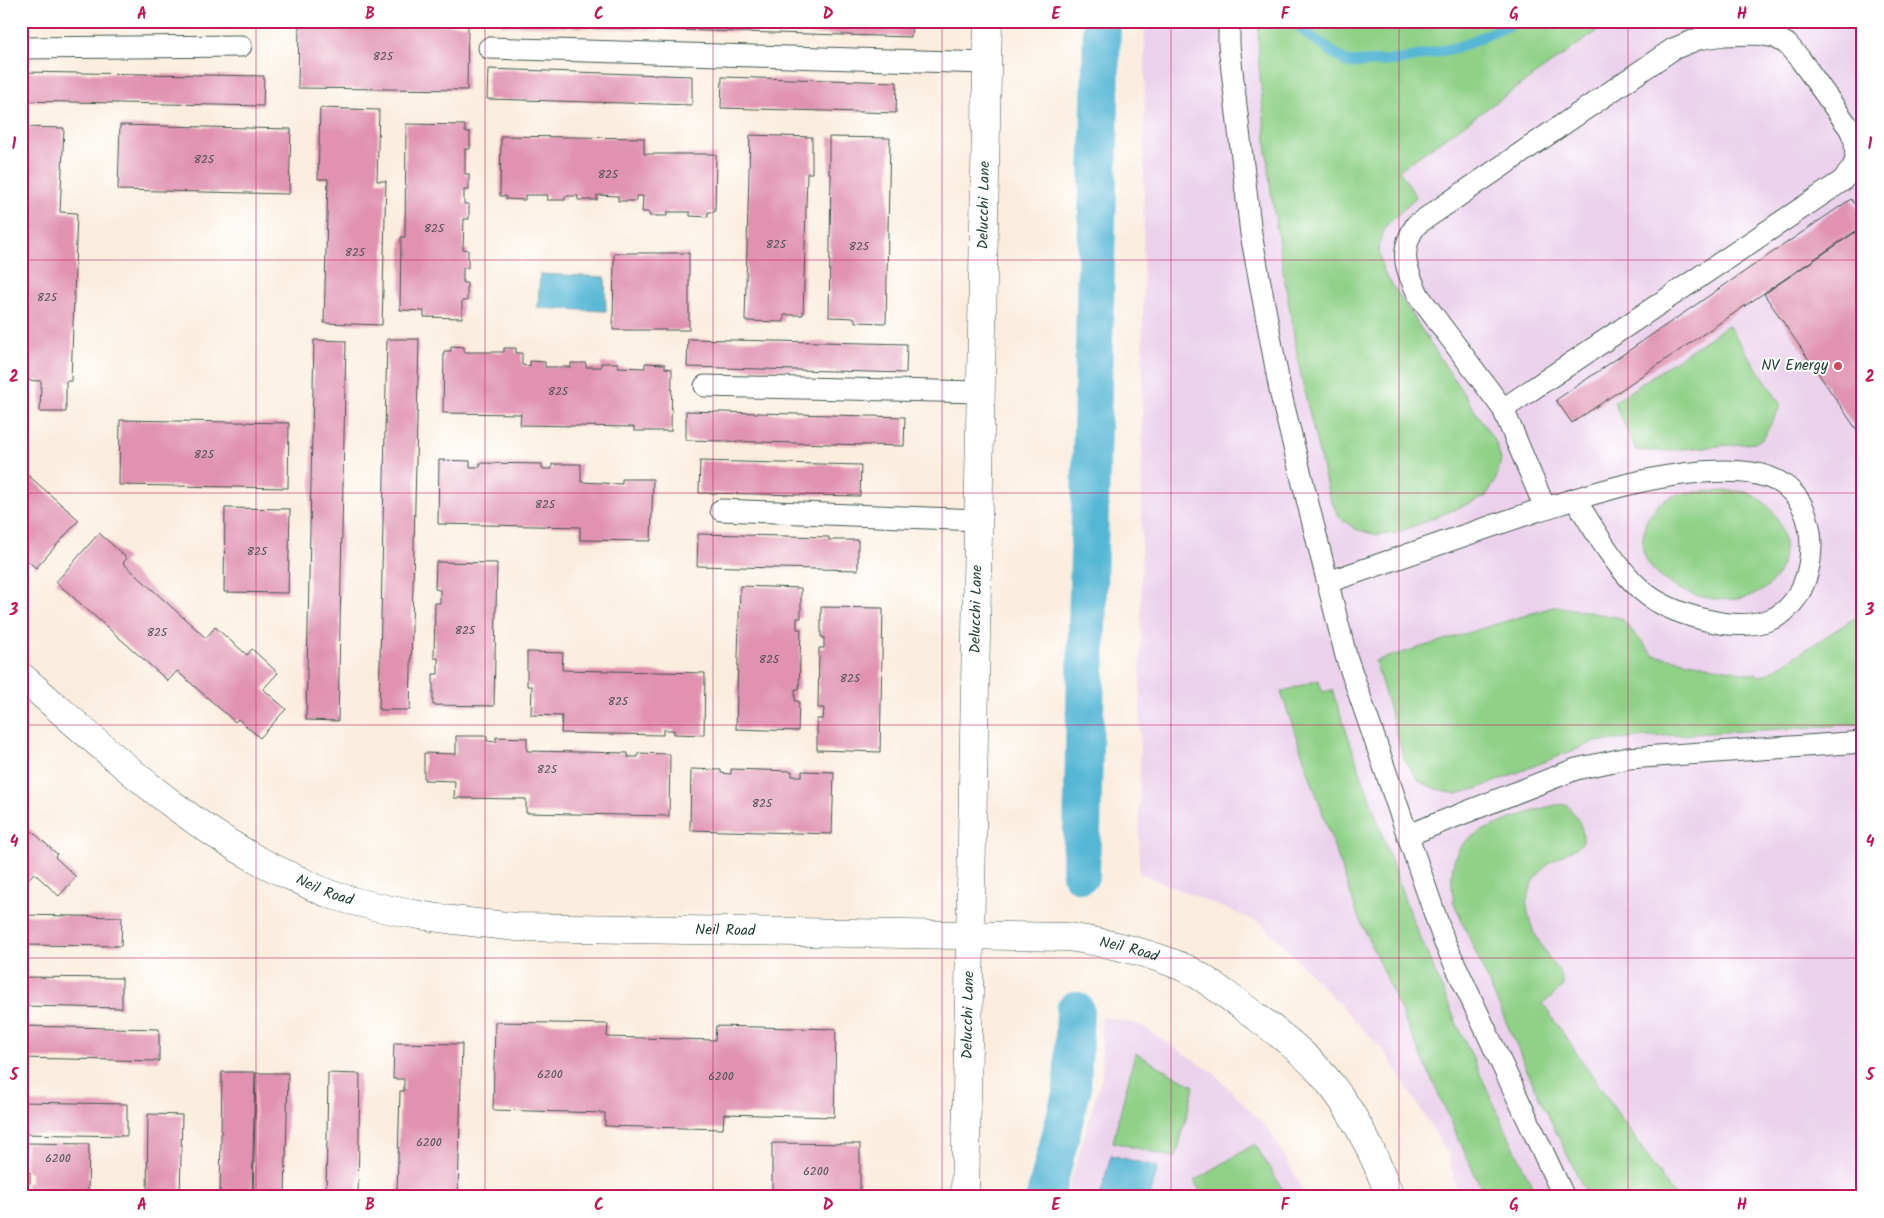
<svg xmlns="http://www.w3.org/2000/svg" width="1884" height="1218" font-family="Kalam,sans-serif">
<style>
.built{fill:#ebd1eb}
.green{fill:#90d188;stroke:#58875e}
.water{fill:#56b7d5;stroke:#3a7a84}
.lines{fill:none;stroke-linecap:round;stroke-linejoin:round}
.stream{stroke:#56b7d5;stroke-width:11}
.canal{stroke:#56b7d5;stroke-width:38}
.building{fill:#e092b0}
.lane-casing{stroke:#40574e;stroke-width:23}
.street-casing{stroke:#40574e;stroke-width:29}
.secondary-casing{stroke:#40574e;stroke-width:29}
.lane{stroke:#fff;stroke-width:21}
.street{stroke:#fff;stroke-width:28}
.secondary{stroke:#fff;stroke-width:28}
.grid{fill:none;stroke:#c2185b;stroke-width:1;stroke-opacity:0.55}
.poi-dot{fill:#d1495b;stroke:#fff;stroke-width:2}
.labels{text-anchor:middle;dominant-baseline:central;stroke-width:4;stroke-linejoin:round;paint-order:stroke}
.number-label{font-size:12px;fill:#4f5253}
.street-label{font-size:15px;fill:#1f3d34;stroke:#fff}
.poi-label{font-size:15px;fill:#1f3d34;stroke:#fff;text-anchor:end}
.neatline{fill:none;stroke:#c2185b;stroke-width:2}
.grid-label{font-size:16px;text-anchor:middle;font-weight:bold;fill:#c2185b}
</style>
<rect width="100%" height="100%" fill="#fff"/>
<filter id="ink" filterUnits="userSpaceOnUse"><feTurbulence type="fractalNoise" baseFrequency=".02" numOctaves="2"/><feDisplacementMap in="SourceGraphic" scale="10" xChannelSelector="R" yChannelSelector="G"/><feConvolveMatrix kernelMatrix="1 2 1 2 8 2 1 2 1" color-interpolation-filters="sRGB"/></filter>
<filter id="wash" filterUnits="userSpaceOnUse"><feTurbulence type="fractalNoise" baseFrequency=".0096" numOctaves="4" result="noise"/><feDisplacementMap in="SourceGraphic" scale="20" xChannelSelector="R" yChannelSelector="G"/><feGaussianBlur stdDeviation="1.12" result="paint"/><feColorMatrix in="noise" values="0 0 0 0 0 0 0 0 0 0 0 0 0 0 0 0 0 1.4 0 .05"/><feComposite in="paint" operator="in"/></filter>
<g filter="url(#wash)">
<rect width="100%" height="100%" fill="#faedde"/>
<path class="built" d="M1145,21h718v1176h-404l-11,-43 -63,-102 -122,-128 -124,-51z
M1101,1016l39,9 74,48 56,58 37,66h-241l36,-121z"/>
<path class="green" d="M1258,21h354l-213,149 17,27 -30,29 -8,19 5,26 113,172 5,17 -6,22 -10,15 -88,36 -20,2 -22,-6 -16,-12 -10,-21 -28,-119 -20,-119 -11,-73 -11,-118z
M1728,325l53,80 -18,34 -9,4 -95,8 -23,-1 -22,-48z
M1726,491c6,0 14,0 19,1 23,7 38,28 39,51 4,87 -130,61 -141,7 -2,-7 1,-16 2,-23 0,-5 3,-9 6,-13 15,-26 49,-22 75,-23z
M1556,606l65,12 32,37 109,21 15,-8 76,-49 10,1v104l-203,12 -66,6 -118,47 -20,5 -19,-5 -17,-7 -15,-21 -30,-100z
M1318,680l5,12 9,-2 76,219 49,115 80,173h-52l-127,-281 -77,-224z
M1566,804c10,12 18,21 17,38 -10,10 -26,14 -36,23 -33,33 -19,61 3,94 7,9 13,16 13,28l-20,17 132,193h-87l-50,-102 -84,-192c-9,-59 10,-66 60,-85 18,-6 34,-13 52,-14z
M1135,1053l59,33 -18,72 -63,-16z
M1255,1144l32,53h-83l-10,-16z"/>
<path class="water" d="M540,274l65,3 1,34 -68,-3z
M1111,1155l47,12 -8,30h-50z"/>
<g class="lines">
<path class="stream" d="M1295,21l16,16 37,26 53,-3 61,-14 56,-25"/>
<path class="canal" d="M1081,874l21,-853
M1045,1197l27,-107 3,-80"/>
</g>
<g id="blocks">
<path class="building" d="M502,21h410l-1,16 -409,-12z
M299,22l169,3 -1,65 -169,-2z
M488,69l204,7v29l-205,-6z
M21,72l243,4 -1,30 -242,-5z
M722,77l175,5 -1,31 -175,-5z
M320,108l59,2 -2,71h9l-4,144 -58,-2 4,-144h-10z
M406,124l59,1v7h5v17h-5v25h4v16h-5v14h5v15h-5l-1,30 5,1v18h-5v15h4v18h-5v17l-38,-1v-6l-24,-1 1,-73h4z
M120,125l171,4 -2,65 -171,-4z
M21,127l43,1 -4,84 17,1 -6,168h-5v31h-26l1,-31 -20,-1z
M750,135l62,2v36h-5l-4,142h-19v7l-39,-1z
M501,136l143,2v16h72l-1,58h-7v5l-18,-1v-4h-23v4h-18v-4h-7l1,-16h-7v5h-18v-5l-21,-1v5h-19v-4h-13v4h-18l1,-5h-23v5l-19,-1v-3h-6z
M829,137l61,1 -4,185 -31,-1v-4l-26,-1 2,-143h-2z
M1851,199l12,17v10l-291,197 -16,-23z
M1863,227v212l-99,-145z
M614,253h75v77h-76z
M387,339h32l-9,371h-31z
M688,339l219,5 -1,29 -219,-6z
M314,340l32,1 -8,380 -32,-1z
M451,346l13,1v5h40v-4h12v5h6v12l8,1v-5l15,1v5h26v-4h15v4h15v-4h17v4l27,1v-5l20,1v4l7,1 -1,62h-37v-4l-114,-2 1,-11 -78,-1 1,-62h7z
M686,411l219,6 -1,29 -218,-6z
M120,420l169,3 -1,65 -169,-3z
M439,460l31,1v6h10v-4l62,1v5h10v-5h29v18l41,2v-5h31l-2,62 -71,-1v-13l-142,-3z
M700,461l161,4 -1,31 -161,-3z
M21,469l58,51 -43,48 -15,-13z
M225,508l65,1 -2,84 -64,-1z
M99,533l28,25 -4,5 83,75 9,-11 32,28 5,-6 26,24 -15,16 23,20 -26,29 -22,-19 -3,3 -58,-51 -9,10 -112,-99z
M698,534l131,3v3h29v30l-161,-4z
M436,562l61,1 -3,143 -61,-1v-31h5v-16h-4l1,-55h5v-13l-5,-1z
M740,586l61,2v30h-4v11h4l-2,60h-4v12h4l-1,30 -62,-2z
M821,607l62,1 -3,144 -63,-2v-31h6l1,-11h-6l1,-60h5v-11h-3z
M527,652l36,1 -1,17 143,3 -1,62 -30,-1v-4h-11v5l-102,-2 1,-17 -31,-1 1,-29h-5z
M456,736h31v5l9,1v-5l31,1v13l101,2v4h10v-4l32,1 -1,62 -143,-3v-14l-72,-1 1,-17 -31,-1v-27l32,1z
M691,769l30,1v3l10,1v-5l61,2v5h10v-5l32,1 -2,62 -142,-4z
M21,821l36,33 -2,3 21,20 -17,19 -25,-23 -13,14z
M21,915l101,2 -1,29 -100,-1z
M21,977l101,1v30l-101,-2z
M495,1022l113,2 -1,13 108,3 1,-14 120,3 -2,88 -110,-3 -1,15 -118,-3v-13l-112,-3z
M21,1026l138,3v32l-138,-3z
M394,1043l68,1 -4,151 -61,-2 3,-102h4v-12h-11z
M222,1072h33l-3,125h-32z
M256,1073h32l-3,124h-32z
M328,1073l32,1 -2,123h-32z
M21,1102l106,2v32l-106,-2z
M148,1114l34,1 -2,82h-33z
M26,1143l63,1 -1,53h-62v-14h4v-11h-4z
M772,1143l88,1v53h-88z"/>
</g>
</g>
<g filter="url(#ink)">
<use href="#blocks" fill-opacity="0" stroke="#40574e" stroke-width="1"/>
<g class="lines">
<defs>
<path id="lane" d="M1229,21v24l22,189 30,161 65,261 98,285 120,256
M21,48l220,-2
M489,48l498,15
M705,386l276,6
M1503,409l339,-228 10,-12 4,-9 -1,-19 -5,-12 -50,-70 -13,-15 -12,-7 -19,-3 -32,1 -26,4 -25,10 -257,176c-18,27 -10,44 3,71l84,113 42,99
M721,510l258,10
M1328,582l208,-71c56,-17 106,-34 165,-39 18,-1 38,-2 56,2 14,3 27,9 36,19 31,33 21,111 -24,127 -20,7 -43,5 -63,0 -25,-6 -52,-16 -70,-35 -25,-25 -42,-56 -61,-86
M1408,835l168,-66 52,-11 235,-16"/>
<g id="street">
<path id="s1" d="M965,1197l23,-1176"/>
</g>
<g id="secondary">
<path id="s2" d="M21,676c87,75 170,157 276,203 12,6 25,13 38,17 60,18 120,25 182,31l551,10c41,6 80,15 117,31 18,8 41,27 57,38 28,21 58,42 81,69 31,35 51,78 67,122"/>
</g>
</defs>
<use href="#lane" class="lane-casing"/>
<use href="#street" class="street-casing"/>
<use href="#secondary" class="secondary-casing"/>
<use href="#lane" class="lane"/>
<use href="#street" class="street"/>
<use href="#secondary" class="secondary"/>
</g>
</g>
<path class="grid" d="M256,21v1176M485,21v1176M713,21v1176M942,21v1176M1171,21v1176M1399,21v1176M1628,21v1176M21,260h1842M21,493h1842M21,725h1842M21,958h1842"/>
<circle class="poi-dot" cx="1838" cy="366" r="5"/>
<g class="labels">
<g class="number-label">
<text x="383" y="56">825</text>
<text x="204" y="159">825</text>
<text x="608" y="174">825</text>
<text x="434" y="228">825</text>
<text x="776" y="244">825</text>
<text x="859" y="246">825</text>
<text x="355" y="252">825</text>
<text x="47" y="297">825</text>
<text x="558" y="391">825</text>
<text x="204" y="454">825</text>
<text x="545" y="504">825</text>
<text x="257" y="551">825</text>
<text x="465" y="630">825</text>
<text x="157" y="632">825</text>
<text x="769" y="659">825</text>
<text x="850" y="678">825</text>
<text x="618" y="701">825</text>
<text x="547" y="769">825</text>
<text x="762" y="803">825</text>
<text x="550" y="1074">6200</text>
<text x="721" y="1076">6200</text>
<text x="429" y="1142">6200</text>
<text x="58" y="1158">6200</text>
<text x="816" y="1171">6200</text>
</g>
<g class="street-label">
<text stroke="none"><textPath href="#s1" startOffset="992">Delucchi Lane</textPath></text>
<text stroke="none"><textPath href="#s1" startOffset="588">Delucchi Lane</textPath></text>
<text stroke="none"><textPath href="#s2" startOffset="374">Neil Road</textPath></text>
<text stroke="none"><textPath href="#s2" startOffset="779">Neil Road</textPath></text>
<text stroke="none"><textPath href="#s2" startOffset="1184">Neil Road</textPath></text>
<text stroke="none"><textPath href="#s1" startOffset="182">Delucchi Lane</textPath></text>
</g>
<g class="poi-label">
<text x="1828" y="366">NV Energy</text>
</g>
</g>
<rect width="1884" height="1218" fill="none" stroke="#fff" stroke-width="55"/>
<rect x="28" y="28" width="1828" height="1162" class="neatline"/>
<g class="grid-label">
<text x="142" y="19">A</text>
<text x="370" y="19">B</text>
<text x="599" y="19">C</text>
<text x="828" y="19">D</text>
<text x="1056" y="19">E</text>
<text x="1285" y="19">F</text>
<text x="1514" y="19">G</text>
<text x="1742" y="19">H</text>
<text x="14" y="149">1</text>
<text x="1870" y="149">1</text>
<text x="14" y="382">2</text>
<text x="1870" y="382">2</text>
<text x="14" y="615">3</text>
<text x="1870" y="615">3</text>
<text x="14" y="847">4</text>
<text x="1870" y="847">4</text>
<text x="14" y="1080">5</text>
<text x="1870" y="1080">5</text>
<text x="142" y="1210">A</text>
<text x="370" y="1210">B</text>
<text x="599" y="1210">C</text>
<text x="828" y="1210">D</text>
<text x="1056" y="1210">E</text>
<text x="1285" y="1210">F</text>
<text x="1514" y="1210">G</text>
<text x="1742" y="1210">H</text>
</g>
</svg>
